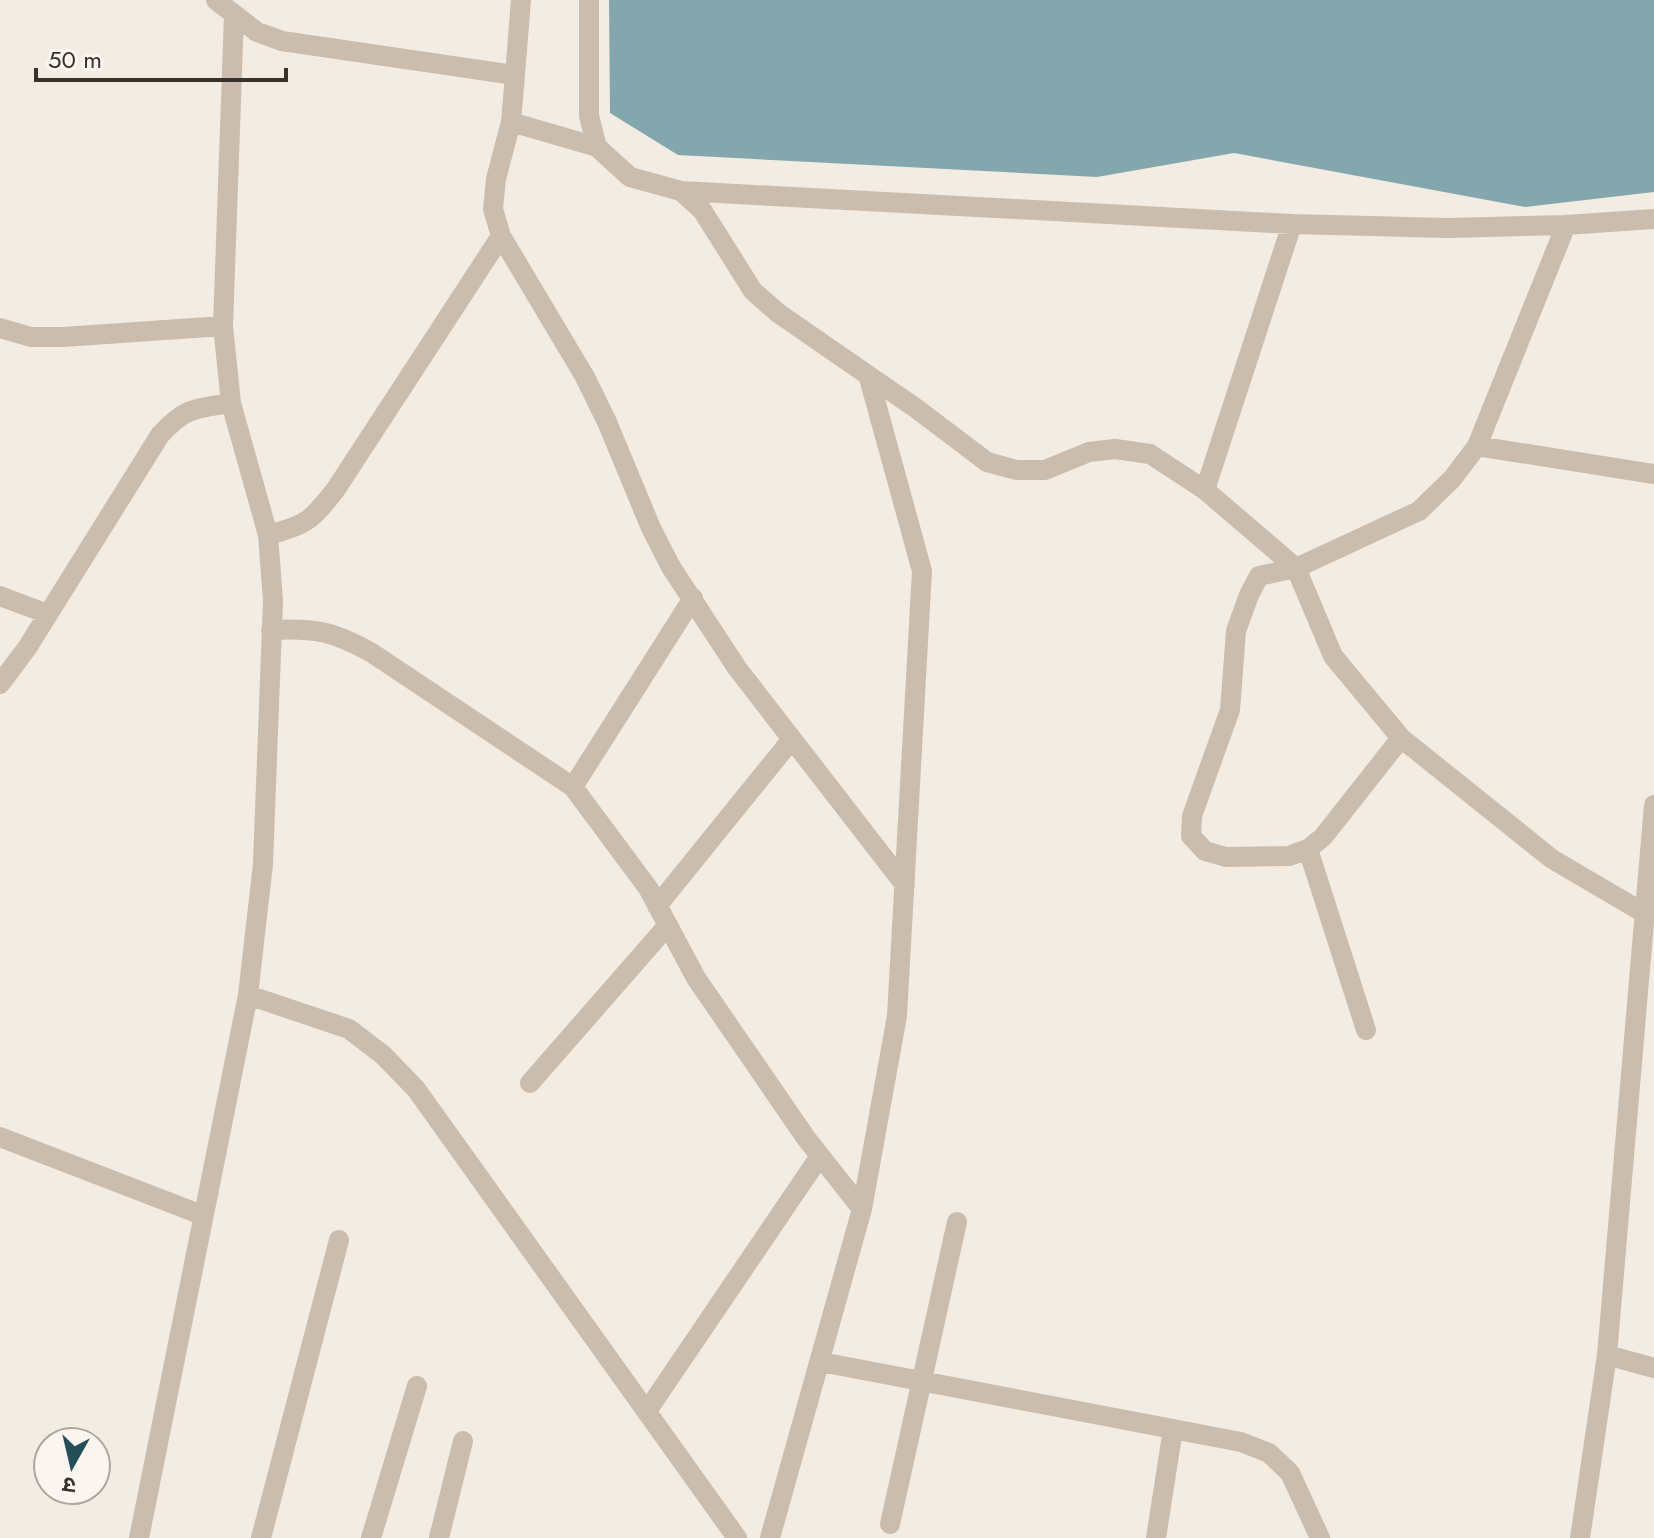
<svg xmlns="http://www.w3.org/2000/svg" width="1654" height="1538" font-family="Jost,'Noto Sans Devanagari',sans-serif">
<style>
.water{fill:#83a7ad}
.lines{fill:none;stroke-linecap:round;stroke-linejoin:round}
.street{stroke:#cabdae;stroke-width:20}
</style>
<rect width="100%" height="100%" fill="#f2ece2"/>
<path class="water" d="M609,0h1045v192l-129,15 -291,-54 -137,24 -419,-22 -68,-42z"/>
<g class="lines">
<path class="street" d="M216,0l41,32 25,9 233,34 -4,47 86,25
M589,0v116l8,31 33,30 51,14 21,19 51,81 25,22 139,96 70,53 30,8h28l44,-18 26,-3 35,5 55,36 91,78 37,88 68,82 151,121 92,54
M515,75l6,-75
M511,122l-15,57 -3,30 8,27 84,141 22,45 44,106 20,39 66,101 168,217
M681,191l611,33 155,4 119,-3 88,-6
M0,328l31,9h32l160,-11
M1477,446l177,28
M1205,490l87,-266
M268,535c40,-11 43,-14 68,-46l165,-253
M0,596l48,18
M271,630c44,-2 62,1 101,23l201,134 75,101 48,90 110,160 56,71
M0,684l27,-36 133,-213c26,-28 34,-26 71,-32
M1401,738l-78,99 -15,12 -19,7 -63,1 -21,-6 -14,-15 1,-20 38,-106 6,-79 13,-36 10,-19 37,-8 123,-57 33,-32 25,-33 89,-221
M573,787l120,-189
M1308,849l58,181
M657,906l135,-167
M248,995l101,34 34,26 33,34 321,449
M530,1083l138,-158
M0,1137l202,78
M1607,1355l47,13
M821,1362l420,80 28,11 21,20 30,65
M647,1411l173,-255
M890,1524l67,-302
M139,1538l109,-543 15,-131 10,-264 -5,-65 -37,-132 -8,-77 11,-310
M261,1538l78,-298
M371,1538l46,-152
M439,1538l24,-97
M770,1538l92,-329 35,-193 25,-445 -53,-193
M1156,1538l17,-109
M1580,1538l27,-183 47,-550"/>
</g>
<g transform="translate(72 1466) rotate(188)"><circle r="38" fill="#faf5ee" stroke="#ada7a0" stroke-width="2"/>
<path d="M0-6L14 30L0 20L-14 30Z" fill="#244f58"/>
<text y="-12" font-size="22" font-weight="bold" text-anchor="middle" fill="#39312c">उ</text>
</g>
<path d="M36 68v12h250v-12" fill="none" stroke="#39312c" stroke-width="4"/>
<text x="48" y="68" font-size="24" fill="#39312c" stroke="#faf5ee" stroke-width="6" paint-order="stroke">50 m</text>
</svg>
